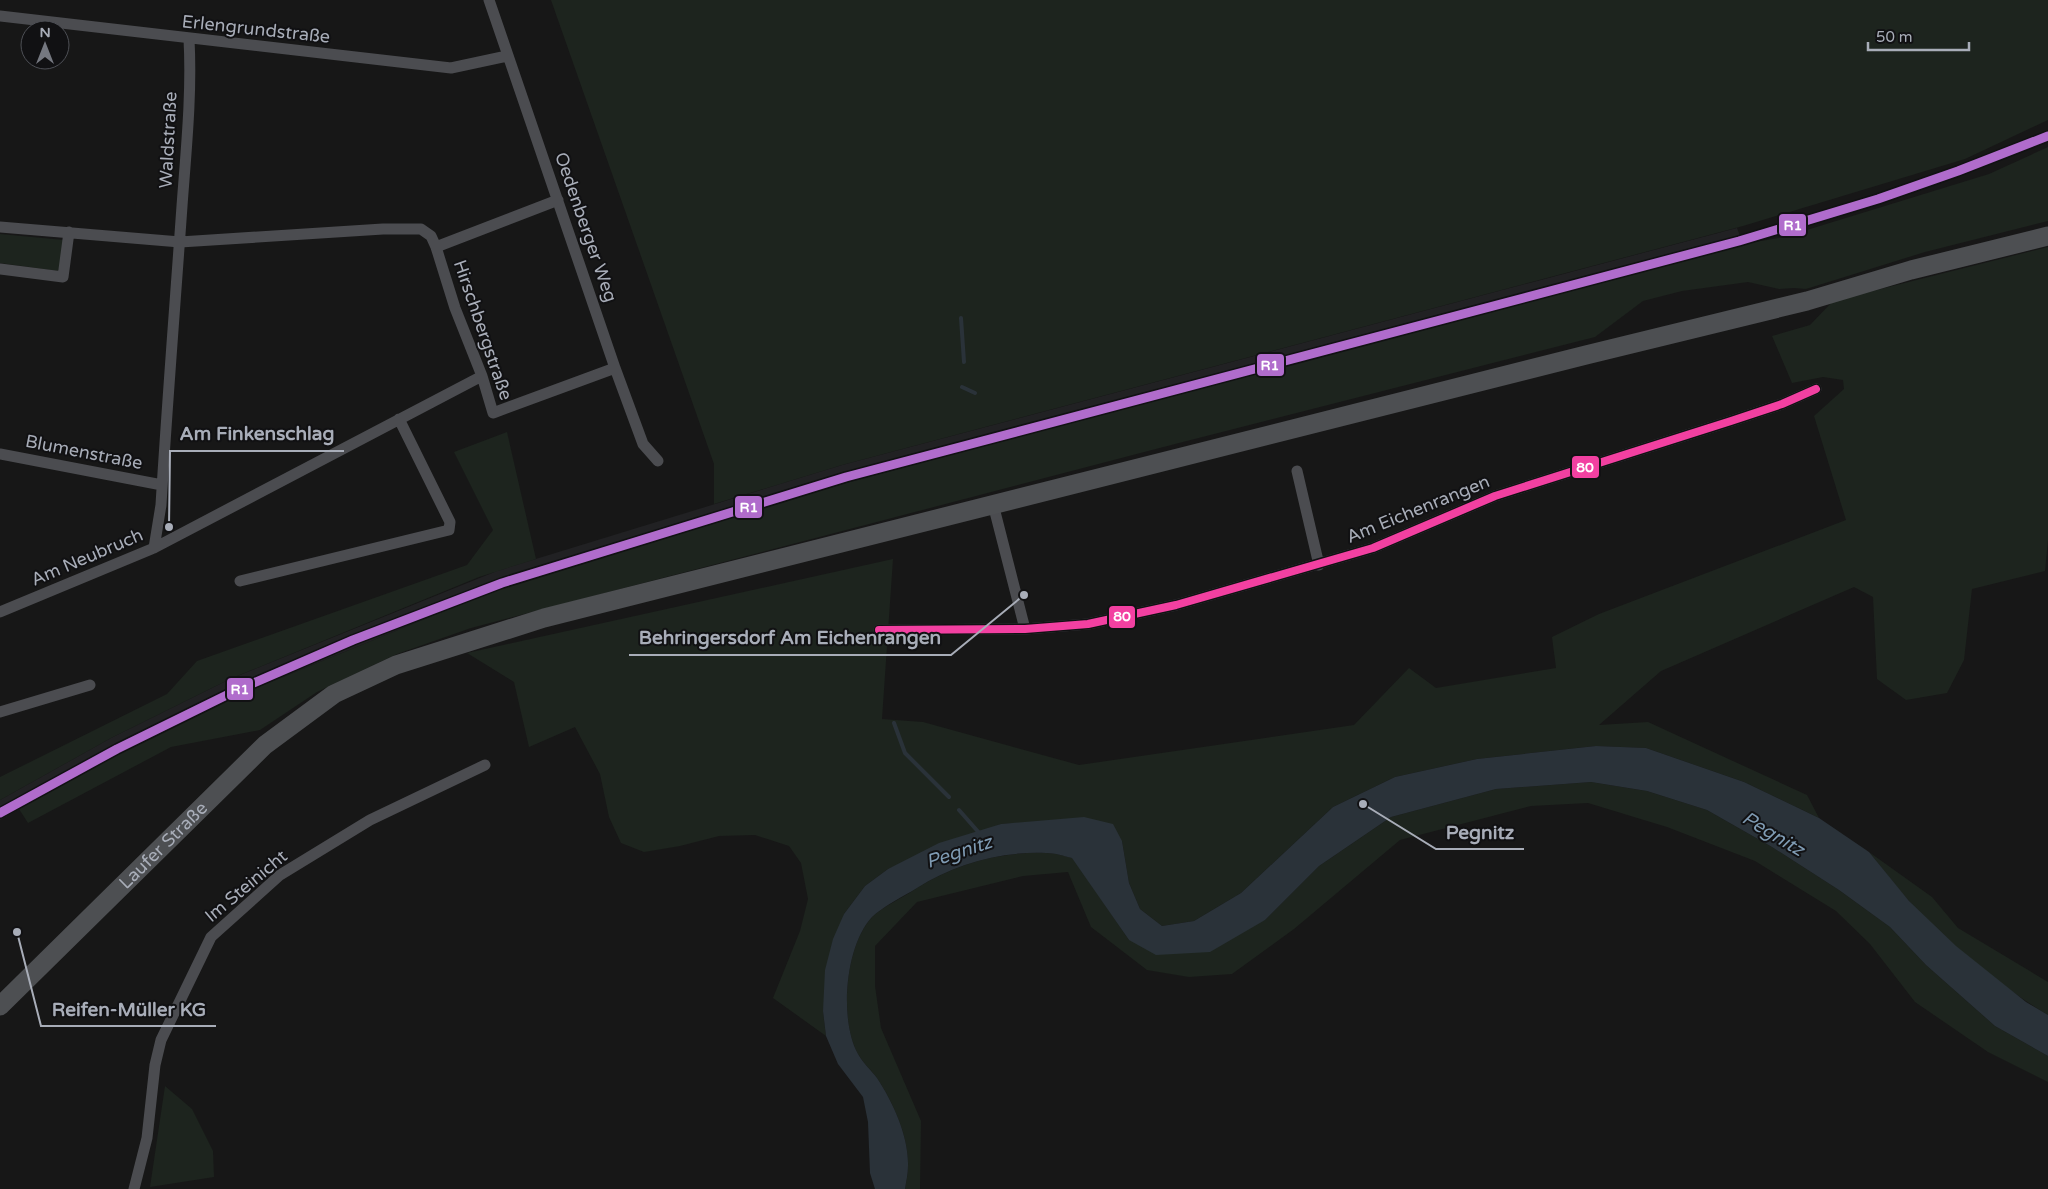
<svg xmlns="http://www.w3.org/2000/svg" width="2048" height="1189" font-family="'Varela Round',sans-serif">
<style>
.built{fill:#212123}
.green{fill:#1d241e}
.water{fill:#2a3239}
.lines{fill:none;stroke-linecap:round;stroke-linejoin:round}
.stream{stroke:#2a3239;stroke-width:4}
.street{stroke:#4b4c50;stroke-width:11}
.primary{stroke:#4d4f52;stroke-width:19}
.bus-1-casing{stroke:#111113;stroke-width:11}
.bus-1{stroke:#f240a1;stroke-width:8}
.rail-1-casing{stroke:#111113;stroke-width:12}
.rail-1{stroke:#b06ccc;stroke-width:9}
.labels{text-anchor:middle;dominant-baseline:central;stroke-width:4;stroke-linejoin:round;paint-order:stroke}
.street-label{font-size:18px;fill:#a8adb8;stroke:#111113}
.water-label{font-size:19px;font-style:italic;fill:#7f9bb3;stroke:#111113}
.leader{fill:none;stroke:#a8adb8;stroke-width:2}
.callout-dot{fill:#a8adb8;stroke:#111113;stroke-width:2}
.callout-label{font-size:19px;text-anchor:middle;font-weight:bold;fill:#a8adb8;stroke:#111113;stroke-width:4;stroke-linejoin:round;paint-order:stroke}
.line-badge{stroke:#111113;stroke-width:2}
.badge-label{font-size:14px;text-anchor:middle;font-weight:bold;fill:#fff}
</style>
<rect width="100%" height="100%" fill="#171717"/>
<path class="built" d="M1737,228l6,16 -894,238 -346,105 -266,109 -118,58 -119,66v-20l111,-62 119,-59 267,-108 345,-106z"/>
<path class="green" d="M551,0h1497v120l-83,39 -222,67 -901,239 -128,39v-40z
M2048,147v74l-123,31 -119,37 -12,-1 -15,1 -31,-7 -66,9 -39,10 -48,36 -420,107 -704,184 -74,26 -80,38 -57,38 -89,17 -143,76 -9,-14 100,-55 118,-58 266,-109 346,-105 894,-238 41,-7 205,-63z
M0,234l64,6 -2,20 -4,11 -58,-8z
M2048,247v293l-3,31 -73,18 -8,71 -17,33 -41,7 -29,-21 -4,-82 -19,-10 -193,84 -62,54 49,-3 159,73 12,23 -75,-36 -98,-34 -50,-2 -119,13 -82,18 -62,30 -92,86 -47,28 -32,5 -22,-17 -11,-26 -7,-42 -103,-18 -18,1 -113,45 -23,17 -21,28 -21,97 3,25 -53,-38 27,-67 8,-32 -7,-36 -12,-17 -34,-11 -36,1 -39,10 -36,6 -23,-9 -12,-26 -9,-43 -25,-47 -46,20 -15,-65 -47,-29 426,-94 -11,160 41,3 156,43 275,-40 55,-57 27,20 120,-20 -4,-31 47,-23 247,-94 -32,-104 30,-27 -1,-9 -20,-3 -31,6 -20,-47 38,-11 23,-24z
M507,432l29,127 -57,18 -249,102 -119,59 -111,62v-23l167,-83 30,-33 270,-96 26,-35 -39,-78z
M1591,782l56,9 60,19 65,37 67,43 51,37 36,38 69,61 53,30v26l-60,-30 -73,-50 -45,-58 -34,-33 -81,-50 -88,-34 -79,-24 -57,3 -131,34 -106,89 -62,45 -43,3 -42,-7 -56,-43 -23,-55 -45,4 -106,26 -42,44v40l6,42 40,93 -1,68h-15c1,-7 3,-15 3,-23 1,-29 -15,-64 -31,-88 -6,-8 -14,-15 -19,-24 -19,-34 -13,-108 14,-137 10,-10 32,-20 45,-29 38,-24 84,-37 130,-35 8,0 17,3 26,5l56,82 136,-20 54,-54 72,-49 105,-28z
M1869,852l63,45 26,31 90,54v33c-48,-29 -102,-73 -140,-115 -13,-15 -26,-32 -39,-48z
M165,1086l27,23 21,42 1,26 -64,10z"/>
<path class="water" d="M1596,746l50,2 98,34 75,36 50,34 40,49 47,45 70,56 22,13v41l-53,-30 -69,-61 -36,-38 -51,-37 -67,-43 -65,-37 -60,-19 -56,-9 -95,7 -105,28 -72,49 -54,54 -55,32 -54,3 -27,-15 -57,-82c-8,-2 -17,-5 -26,-5 -45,-2 -92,11 -129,35 -13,8 -35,19 -45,29 -27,29 -33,103 -14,137 5,9 13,16 19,24 16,24 32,59 31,88 0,8 -2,16 -3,23h-30l-5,-16 -2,-51 -5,-25 -25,-33 -12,-28 -3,-25 2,-41 8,-31 11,-25 21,-28 23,-17 51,-26 62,-19 83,-7 29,7 9,17 7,42 11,26 22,17 32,-5 47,-28 92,-86 62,-30 82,-18z"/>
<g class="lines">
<path class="stream" d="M961,318l3,44
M962,387l13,6
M894,723l11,30 44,44
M959,810l22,25"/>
<path class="street" d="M489,0l126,368 28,76 15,17
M0,16l451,52 56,-12
M0,227l180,15 203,-13h38l10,7 5,11 19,61 27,68 11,37 122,-45
M436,247l122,-47
M0,269l63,8 6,-45
M0,454l162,31
M1297,471l22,94
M993,504l32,125
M154,548l7,-43c6,-100 14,-199 21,-299 4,-55 10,-112 7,-167
M240,581l209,-51 1,-8 -51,-103
M0,612l154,-64 328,-172
M879,630l146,-1 63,-5 88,-19 197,-57 122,-52 236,-75 51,-17 34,-15
M0,712l90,-27
M134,1189l13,-51 8,-73 6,-25 50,-103 69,-62 90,-55 115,-55"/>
<path class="primary" id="s1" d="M0,1006l265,-261 69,-51 62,-29 148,-47 1042,-263 221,-54 104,-31 137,-34"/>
<defs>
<path id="bus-1" d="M879,630l146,-1 63,-5 88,-19 197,-57 122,-52 236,-75 51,-17 34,-15"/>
</defs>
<use href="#bus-1" class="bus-1-casing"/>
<use href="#bus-1" class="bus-1"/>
<defs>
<path id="rail-1" d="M0,813l117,-64 118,-58 118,-51 149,-57 344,-106 893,-236 139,-42 80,-28 90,-35"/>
</defs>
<use href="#rail-1" class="rail-1-casing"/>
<use href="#rail-1" class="rail-1"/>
</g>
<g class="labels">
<g class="street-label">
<text transform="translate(256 29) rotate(6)">Erlengrundstraße</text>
<text transform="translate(168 140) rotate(-87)">Waldstraße</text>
<text transform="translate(586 227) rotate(71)">Oedenberger Weg</text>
<text transform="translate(483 330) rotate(71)">Hirschbergstraße</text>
<text transform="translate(84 452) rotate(11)">Blumenstraße</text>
<text transform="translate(1418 509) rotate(-22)">Am Eichenrangen</text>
<text transform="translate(87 557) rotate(-23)">Am Neubruch</text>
<text stroke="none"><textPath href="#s1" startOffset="229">Laufer Straße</textPath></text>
<text transform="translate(246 886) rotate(-40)">Im Steinicht</text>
</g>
<g class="water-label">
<text transform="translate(1773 834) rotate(31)">Pegnitz</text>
<text transform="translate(959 852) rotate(-18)">Pegnitz</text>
</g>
</g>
<path class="leader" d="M169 527L170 451H344M1024 595L951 655H629M1363 804L1436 849H1524M17 932L41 1026H216"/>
<g class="callout-dot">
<circle cx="169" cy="527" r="5"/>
<circle cx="1024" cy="595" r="5"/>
<circle cx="1363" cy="804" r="5"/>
<circle cx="17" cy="932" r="5"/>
</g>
<g class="callout-label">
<text x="257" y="440">Am Finkenschlag</text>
<text x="790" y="644">Behringersdorf Am Eichenrangen</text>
<text x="1480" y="839">Pegnitz</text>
<text x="129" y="1016">Reifen-Müller KG</text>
</g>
<g class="line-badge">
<rect x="1778" y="213" width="29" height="24" rx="5" fill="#b06ccc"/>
<rect x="1256" y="353" width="29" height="24" rx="5" fill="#b06ccc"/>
<rect x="1571" y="455" width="29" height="24" rx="5" fill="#f240a1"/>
<rect x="734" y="495" width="29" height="24" rx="5" fill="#b06ccc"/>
<rect x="1108" y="605" width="28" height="24" rx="5" fill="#f240a1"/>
<rect x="226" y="677" width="28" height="24" rx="5" fill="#b06ccc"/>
</g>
<g class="badge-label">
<text x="1793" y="230">R1</text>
<text x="1270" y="370">R1</text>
<text x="1585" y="472">80</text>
<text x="749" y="512">R1</text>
<text x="1122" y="621">80</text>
<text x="240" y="694">R1</text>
</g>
<g transform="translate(45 45)"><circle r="24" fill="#111113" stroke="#4d4f55"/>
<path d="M0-4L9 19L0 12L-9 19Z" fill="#757880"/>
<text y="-8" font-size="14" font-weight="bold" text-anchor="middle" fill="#a8adb8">N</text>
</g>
<path d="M1868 42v8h101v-8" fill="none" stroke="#a8adb8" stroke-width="2.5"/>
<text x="1876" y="42" font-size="15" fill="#a8adb8" stroke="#111113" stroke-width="4" paint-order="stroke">50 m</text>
</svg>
